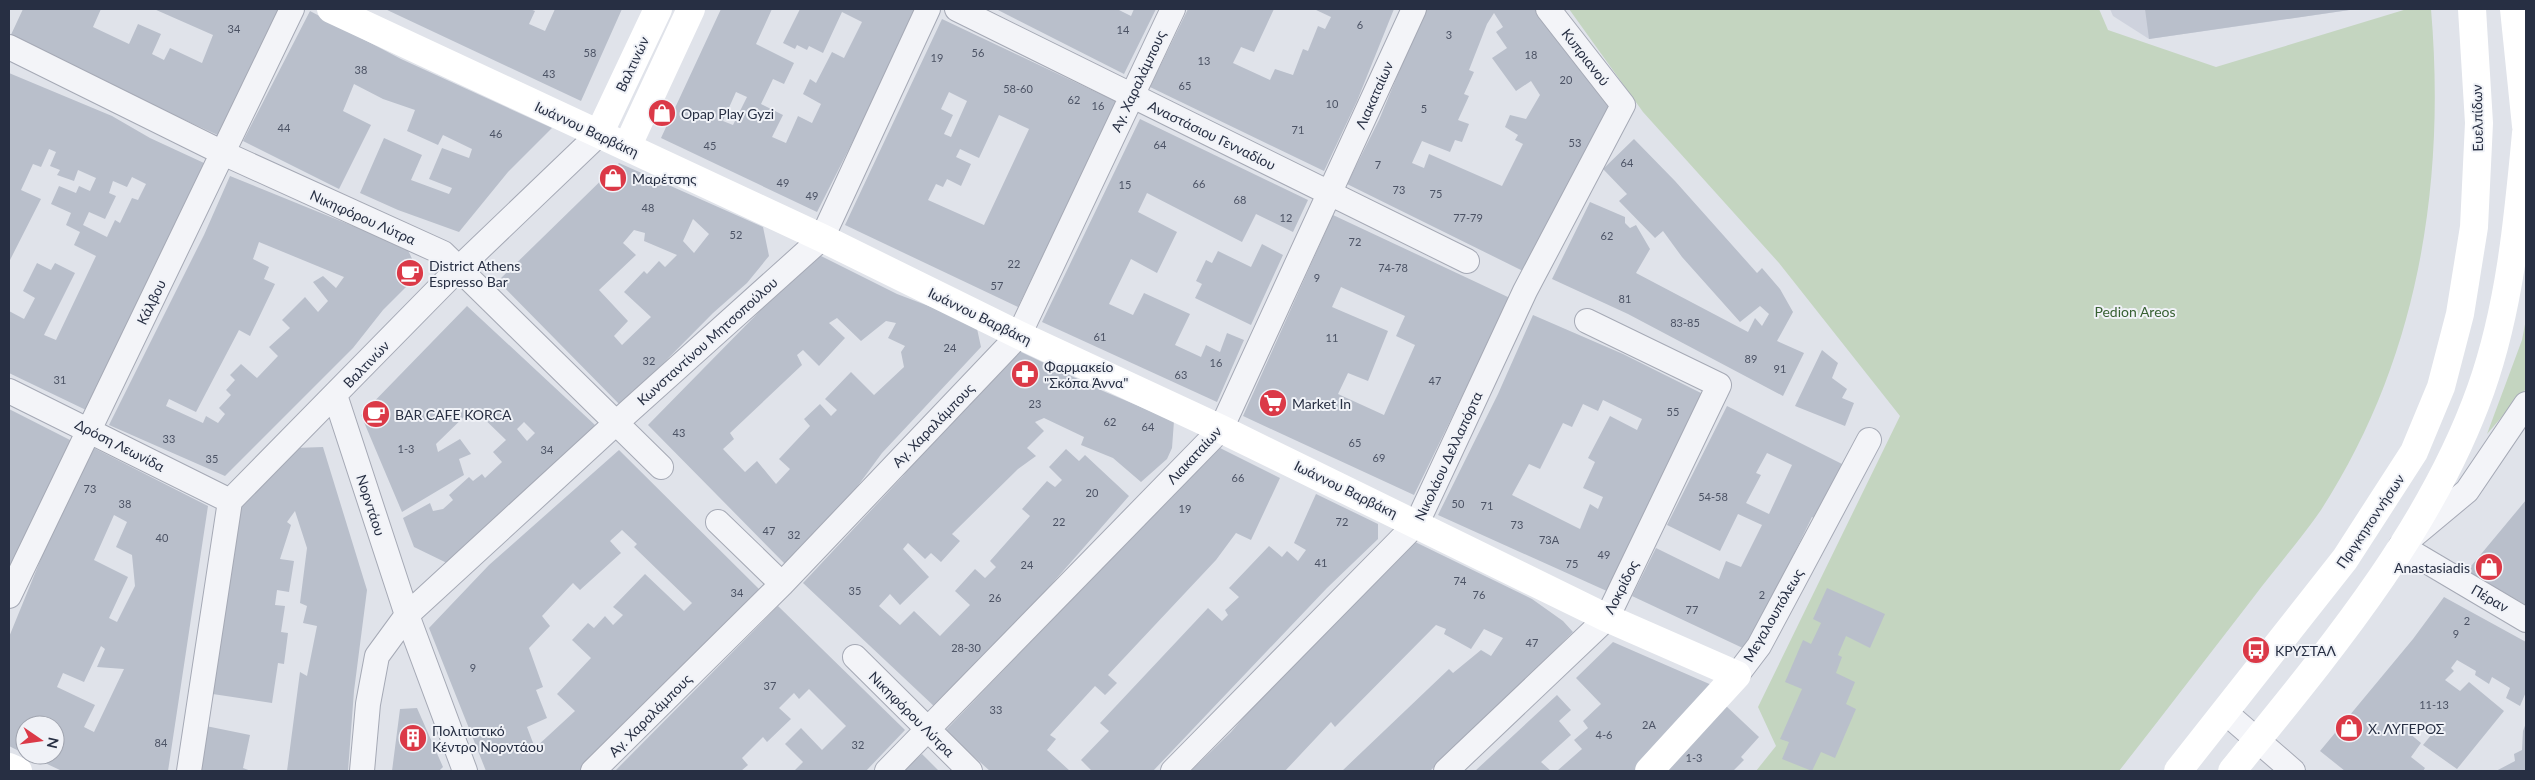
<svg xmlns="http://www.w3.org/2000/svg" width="2535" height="780" font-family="Lato,sans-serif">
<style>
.built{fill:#ced2dd}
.green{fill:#c4d5c0}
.building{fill:#b9bfcb;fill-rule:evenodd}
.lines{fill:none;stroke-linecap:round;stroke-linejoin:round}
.street-casing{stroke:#a5a9b5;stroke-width:26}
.street{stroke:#f3f4f8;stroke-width:24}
.secondary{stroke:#fff;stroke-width:28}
.labels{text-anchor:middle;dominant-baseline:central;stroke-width:4;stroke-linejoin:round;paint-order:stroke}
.number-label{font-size:11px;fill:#4c5365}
.street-label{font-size:14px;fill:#272f43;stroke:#f0f2f7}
.poi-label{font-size:14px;fill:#272f43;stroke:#f0f2f7;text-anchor:start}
.park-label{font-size:14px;fill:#386133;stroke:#f0f2f7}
</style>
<rect width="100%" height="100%" fill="#e0e3ea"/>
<path class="built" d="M2110,9h247l-208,30 -36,-23z"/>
<path class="green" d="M1569,9h530l9,21 108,37 191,-58h24c15,176 -13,351 -110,501 -21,30 -46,59 -68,88 -45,58 -89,116 -134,173h-363l20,-25 -18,-39 142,-291 -121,-153 -136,-151z
M2526,319v70l-39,45 35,-94z"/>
<path class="building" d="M23,9h78l-8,18 36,17 9,-20 23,10 -9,20 12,6 6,-12 32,15 11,-28 -59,-26h130l-60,129 -215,-99z
M385,9h145l5,2 -6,13 16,7 10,-22h67l-41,92z
M721,9h51l-16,35 38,19 -10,21 -11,-5 -12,25 22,11 -11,22 14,6 12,-27 14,7 9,-19 -18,-10 7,-15 6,4 16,-31 12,6 18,-36 -20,-10 -19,41 -14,-7 -2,4 -10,-5 -2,4 -12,-6 17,-34h116l-20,47 -79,156 -156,-74zM736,92l11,5 -14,28 -10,-4z
M996,9h121l14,7 3,-7h22l-32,65z
M1188,9h86l-20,43 -13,-5 -8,16 37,17 5,-11 18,6 10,-26 5,2 10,-25 7,3 6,-12 -17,-8h80l-37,92 -33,70 -174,-84z
M1425,9h113l73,96 -86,167 -178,-88 32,-64zM1494,13l9,14 -7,5 11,16 -15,10 24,33 15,-10 9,14 -14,24 -16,-4 -5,12 13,8 -3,5 8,4 -21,42 -73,-32 -5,14 -12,-5 10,-22 28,11 5,-12 7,2 7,-18 -11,-4 11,-24 -5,-2 10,-22 -5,-2 18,-46z
M2145,9h204v1l-200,29z
M310,11l91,48 151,69 -44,44 -49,60 -61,-22 -38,-17 24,-55 38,17 -11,25 38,14 3,-6 -23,-9 13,-31 27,10 3,-9 -29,-14 -5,10 -31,-14 8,-21 -32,-11 -29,-15 -11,27 28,14 -32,64 -96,-48z
M942,19l175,83 -99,205 -173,-82zM949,92l18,9 -16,36 -7,-3 9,-19 -12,-6zM999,115l30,14 -45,96 -56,-25 8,-16 7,3 4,-8 14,7 10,-22 -15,-7 4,-8 19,9z
M9,73l103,43 38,22 54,25 -118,247 -77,-37v-62l15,8 11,-21 -12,-7 14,-28 14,7 4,-7 20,10 -31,62 12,5 40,-84 -22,-11 6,-13 -14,-7 5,-12 -20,-9 8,-18 17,7 3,-7 11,5 6,-13 -18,-8 -4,11 -17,-6 3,-5 -10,-4 6,-14 -7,-3 -8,18 -8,-3 -12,26 20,9 -32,63zM132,177l14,7 -8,16 -6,-2 -12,25 -5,-3 -8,17 -24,-12 6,-13 16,7 11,-23 -7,-3 4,-12 14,6z
M1140,119l168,81 -15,32 -37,-18 -14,28 -95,-49 -9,19 39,20 -20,41 -26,-14 -22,45 24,11 11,-22 46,21 -15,31 26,12 5,-12 14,7 7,-19 17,7 -27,62 -175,-80z
M1634,139l41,42 82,92 5,-5 18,21 13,23 -16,29 27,12 -21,43 -155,-82 -76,-35 38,-77 35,15v6l5,5 6,-3 14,24 -14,24 112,59 7,-14 7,8 7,-12 -9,-8 -20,16 -58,-65 -19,-26 -8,7 -36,-37 8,-7 -24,-25z
M619,163l144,64 6,29 -22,27 -34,30 -92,93 -123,-125zM693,219l16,15 -15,19 -11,-12zM634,230l11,3 -1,8 33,14 -12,12 -6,-6 -12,13 -3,-3 -20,21 27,25 -29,28 -8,-9 14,-15 -29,-31 37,-35 -13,-12z
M230,176l177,72 12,26 -36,36 -30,38 -128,128 -116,-51 95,-190zM259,242l85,35 -8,11 -13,-12 -10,6 15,19 -10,11 -13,-15 -23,23 8,8 -21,19 9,9 -21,22 -16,-14 -11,11 5,5 -9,10 5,5 -12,13 6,6 -7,9 -12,-7 -3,7 -37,-17 3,-7 27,13 43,-82 11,6 25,-52 -11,-5 5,-12 -16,-8z
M1333,215l177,83 -96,197 -171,-79zM1341,287l64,29 -9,20 19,9 -31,70 -46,-21 10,-21 20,8 20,-50 -56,-24z
M1262,244l21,11 -32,70 -56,-27 7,-14 -6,-3 10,-21 6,3 6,-12 33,16z
M811,251l86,43 79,30 5,23 -99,106 -28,38 -68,74 -138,-140 107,-109zM837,318l24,23 25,-20 10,2 -8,15 17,8 -4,6 3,15 -30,28 -23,-23 -26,27 12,11 -6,6 -11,-12 -16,15 6,7 -31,33 11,10 -14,15 -19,-23 -12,11 -22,-23 11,-10 -4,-6 72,-68 -5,-10 6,-5 16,16 26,-28 -16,-15z
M467,306l128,119 -42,43 -104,96 -35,-17 -11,-29 27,-15 3,8 10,-2 10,-9 -4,-5 20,-18 4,4 9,-7 3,4 17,-16 -9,-10 13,-12 -33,-32 -37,36 2,8 22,-13 11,15 -12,5 5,16 -62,37 -41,-97zM524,422l11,11 -8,8 -10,-12z
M1533,315l90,39 80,40 -94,198 -171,-77 60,-121zM1603,400l39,19 -5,11 -27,-14 -22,42 7,4 -12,26 20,9 -5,12 -8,-5 -10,25 -68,-34 17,-31 11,5 23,-46 9,4 11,-23 15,7z
M1822,350l16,13 -6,15 15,11 -5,9 12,5 -9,23 -50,-20z
M1019,351l84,40 71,30 -2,27 -5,11 -26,23 -28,-24 -32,-13 3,-8 -40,-19 -9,4 9,9 -17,17 9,8 -18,13 -66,65 8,7 -19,21 -10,-9 -6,6 -17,-16 -5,6 26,28 -29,28 -10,-11 -11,12 21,19 14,-14 26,25 30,-31 -15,-14 20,-22 10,9 11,-11 -6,-6 40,-45 -8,-7 25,-28 8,6 7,-7 -13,-13 17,-18 13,12 6,-6 44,41 -94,107 -99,105 -133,-125 100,-107 26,-33z
M1727,406l117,59 -27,55 -5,-3 -65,133 -115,-54 24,-48 63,31 7,-18 15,6 21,-42 -24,-11 -18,37 -53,-26zM1767,453l25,12 -23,49 -23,-11 15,-28 -5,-2z
M9,409l63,32 -63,131z
M323,447l44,143 -13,101 -6,80h-61l13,-99 7,4 10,-50 -14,-3 4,-17 -7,-3 7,-55 -12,-37 -8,11 4,3 -11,34 14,2 -5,31 -12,-2 -2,15 10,1 -4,26 7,1 -4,31 -6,-1 -6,40 -66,-10 30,-189 59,-56z
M1218,447l62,31 -29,62 -15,-7 -20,27 -108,115 9,8 -12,12 -10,-9 -45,49 6,4 -9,11 23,21h-80l-45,-40z
M94,448l114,58 -40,265h-106l-34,-16h27v-30h-30v29l-16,-8v-109l40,-98zM114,515l13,7 -11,25 16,8 3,31 -18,36 -8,-4 19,-41 -34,-17zM101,646l4,3 -8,18 27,2 -30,63 -10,-5 11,-22 -38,-18 6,-14 21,9z
M619,450l140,139 -118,118 -59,64h-96l-57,-143 60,-63zM622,530l15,14 -3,3 58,56 -8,8 -39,-37 -32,33 10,8 -10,10 -8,-9 -11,12 -6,-5 -16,17 19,18 -34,36 18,17 -40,37 -8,-21 20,-9 -11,-28 7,-3 -14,-39 21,-22 -8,-10 31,-33 7,7 41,-37 -11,-12z
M1316,494l62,30v15l-51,49 -174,183h-61l-11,-11 28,-29 -9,-8 108,-115 14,13 6,-6 -3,-5 14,-13 -10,-9 40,-42 13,11 5,-6 11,10 8,-11 -12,-7z
M2526,500v105l-59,-34z
M1409,539l123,60 31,22 10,11 -82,82 -61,57h-88l107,-102 4,4 28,-23 10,6 12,-18 -19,-9 -13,20 -27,-15 2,-5 -10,-4 -101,102 -4,-5 -46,49h-94l40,-39 50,-58z
M1827,588l58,26 -15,34 -24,-12 -8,19 4,2 -6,16 19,9 -9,22 10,5 -21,49 -14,-6 -9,19 -30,-12 7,-17 -9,-3 22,-50 -17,-7 18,-42 8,4 10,-21 -8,-4z
M2444,597l82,45v50l-6,14 -14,-8 4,-10 -18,-11 -3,7 -14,-9 1,-4 -19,-11 -6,8 3,3 -9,9 15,11 9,-9 35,29 -47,58 -34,-24 9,-11 -15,-12 -8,11 12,10 -10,14 14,11 -2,3h-78l-25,-20 93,-112z
M778,606l127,124 -39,41h-72l9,-9 -18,-18 16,-16 21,22 24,-24 -37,-37 -10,10 -5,-6 -15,15 12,11 -24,23 -4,-5 -21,21 6,7 -7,6h-126z
M1613,642l101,44 -79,85h-78l25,-22 -8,-9 14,-12 -5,-7 18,-17 -25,-26z
M1557,695l14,15 -12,11 12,14 -30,27 10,9h-76z
M1725,705l34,32 -18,20 3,3 -11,11h-70z
M417,708l26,59 -4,4h-47l8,-62z
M2526,723v48h-30l19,-10 -1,-7 8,-4 1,-19z
M201,725l49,10 -7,33 8,3h-56z
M922,754l17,17h-36z"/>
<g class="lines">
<defs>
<path id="street" d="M957,9l510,252
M9,47l214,106 220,100 218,214
M9,391l221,110
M335,395l72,220 58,156
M2526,404l-59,87 -66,55 125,74
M718,522l64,62
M9,596l283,-587
M855,657l115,114
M1737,675l22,-29 110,-206
M2226,713l67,58
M189,771l41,-270 229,-233 140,-134
M362,771l6,-67 9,-48 30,-41 209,-192 206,-185 106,-229
M593,771l189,-187 237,-249 154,-326
M887,771l334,-342 193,-420
M1173,771l244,-248 108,-232 98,-186 -75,-96
M1446,771l161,-153 112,-233 -132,-64"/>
</defs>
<use href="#street" class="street-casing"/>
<use href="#street" class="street"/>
<path class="secondary" d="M331,9l491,229 197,97 202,94 386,189 130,57 -88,96
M2514,9l12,117
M599,134l59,-125
M627,147l64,-138
M9,767l9,4
M2178,771l167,-212 69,-107 27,-65 19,-73 14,-87 5,-104 -7,-114
M2232,771c94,-116 198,-238 249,-382 29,-82 37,-170 45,-256"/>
</g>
<defs>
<symbol id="shop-disc" viewBox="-11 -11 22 22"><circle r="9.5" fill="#db3947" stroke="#f0f2f7"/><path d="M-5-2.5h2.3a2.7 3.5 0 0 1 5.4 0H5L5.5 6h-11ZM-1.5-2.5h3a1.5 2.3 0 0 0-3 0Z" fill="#fff"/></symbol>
<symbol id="cafe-disc" viewBox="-11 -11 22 22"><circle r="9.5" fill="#db3947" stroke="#f0f2f7"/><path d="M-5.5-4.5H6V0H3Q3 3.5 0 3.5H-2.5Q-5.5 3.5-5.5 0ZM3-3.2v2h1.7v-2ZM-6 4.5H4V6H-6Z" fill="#fff"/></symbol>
<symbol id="pharmacy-disc" viewBox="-11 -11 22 22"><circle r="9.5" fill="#db3947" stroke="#f0f2f7"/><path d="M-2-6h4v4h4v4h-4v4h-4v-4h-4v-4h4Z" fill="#fff"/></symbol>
<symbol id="supermarket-disc" viewBox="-11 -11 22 22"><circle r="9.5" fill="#db3947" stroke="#f0f2f7"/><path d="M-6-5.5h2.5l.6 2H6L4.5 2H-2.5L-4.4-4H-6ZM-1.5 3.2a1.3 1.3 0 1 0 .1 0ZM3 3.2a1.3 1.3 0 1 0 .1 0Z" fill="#fff"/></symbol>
<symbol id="bus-disc" viewBox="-11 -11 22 22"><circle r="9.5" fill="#db3947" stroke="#f0f2f7"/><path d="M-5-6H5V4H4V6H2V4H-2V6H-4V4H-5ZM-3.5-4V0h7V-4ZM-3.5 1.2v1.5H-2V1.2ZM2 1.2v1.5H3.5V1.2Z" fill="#fff"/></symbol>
<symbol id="building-disc" viewBox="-11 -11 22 22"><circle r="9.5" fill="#db3947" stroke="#f0f2f7"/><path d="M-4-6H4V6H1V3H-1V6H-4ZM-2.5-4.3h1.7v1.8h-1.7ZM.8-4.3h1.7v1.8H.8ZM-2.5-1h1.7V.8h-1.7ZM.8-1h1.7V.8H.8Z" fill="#fff"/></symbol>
</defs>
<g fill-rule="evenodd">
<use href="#shop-disc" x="646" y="97" width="32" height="32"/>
<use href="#shop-disc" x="597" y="162" width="32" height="32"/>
<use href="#cafe-disc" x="394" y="257" width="32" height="32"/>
<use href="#pharmacy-disc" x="1009" y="358" width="32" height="32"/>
<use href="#supermarket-disc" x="1257" y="387" width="32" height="32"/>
<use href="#cafe-disc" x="360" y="398" width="32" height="32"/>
<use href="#shop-disc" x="2473" y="551" width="32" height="32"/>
<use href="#bus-disc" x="2240" y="634" width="32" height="32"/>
<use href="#shop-disc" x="2333" y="712" width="32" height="32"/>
<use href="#building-disc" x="397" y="722" width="32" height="32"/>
</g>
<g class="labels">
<g class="number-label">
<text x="1360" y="24">6</text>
<text x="234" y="28">34</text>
<text x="1123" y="29">14</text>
<text x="1449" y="34">3</text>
<text x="590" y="52">58</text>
<text x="978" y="52">56</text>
<text x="1531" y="54">18</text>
<text x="937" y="57">19</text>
<text x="1204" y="60">13</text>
<text x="361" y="69">38</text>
<text x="549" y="73">43</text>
<text x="1566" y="79">20</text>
<text x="1185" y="85">65</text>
<text x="1018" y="88">58-60</text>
<text x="1074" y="99">62</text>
<text x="1332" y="103">10</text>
<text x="1098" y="105">16</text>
<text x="1424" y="108">5</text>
<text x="284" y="127">44</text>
<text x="1298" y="129">71</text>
<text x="496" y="133">46</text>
<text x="1575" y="142">53</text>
<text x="1160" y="144">64</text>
<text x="710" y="145">45</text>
<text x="1627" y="162">64</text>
<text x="1378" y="164">7</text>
<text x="783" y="182">49</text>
<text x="1199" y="183">66</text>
<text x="1125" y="184">15</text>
<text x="1399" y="189">73</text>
<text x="1436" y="193">75</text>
<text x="812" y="195">49</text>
<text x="1240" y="199">68</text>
<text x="648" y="207">48</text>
<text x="1286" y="217">12</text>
<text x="1468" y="217">77-79</text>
<text x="736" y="234">52</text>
<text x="1607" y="235">62</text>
<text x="1355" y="241">72</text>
<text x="1014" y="263">22</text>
<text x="1393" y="267">74-78</text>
<text x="1317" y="277">9</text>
<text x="997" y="285">57</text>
<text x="1625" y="298">81</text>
<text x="1685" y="322">83-85</text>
<text x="1100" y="336">61</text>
<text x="1332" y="337">11</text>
<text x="950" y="347">24</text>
<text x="1751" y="358">89</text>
<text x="649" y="360">32</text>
<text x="1216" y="362">16</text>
<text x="1780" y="368">91</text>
<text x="1181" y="374">63</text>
<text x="60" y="379">31</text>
<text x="1435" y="380">47</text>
<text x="1035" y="403">23</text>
<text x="1673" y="411">55</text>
<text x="1110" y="421">62</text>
<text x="1148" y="426">64</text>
<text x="679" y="432">43</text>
<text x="169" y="438">33</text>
<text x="1355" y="442">65</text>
<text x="406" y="448">1-3</text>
<text x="547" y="449">34</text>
<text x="1379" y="457">69</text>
<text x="212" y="458">35</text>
<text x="1238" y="477">66</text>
<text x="90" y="488">73</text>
<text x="1092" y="492">20</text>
<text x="1713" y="496">54-58</text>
<text x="125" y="503">38</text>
<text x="1458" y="503">50</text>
<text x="1487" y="505">71</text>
<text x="1185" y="508">19</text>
<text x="1059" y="521">22</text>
<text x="1342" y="521">72</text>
<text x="1517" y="524">73</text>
<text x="769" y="530">47</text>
<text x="794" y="534">32</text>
<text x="162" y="537">40</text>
<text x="1549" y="539">73Α</text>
<text x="1604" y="554">49</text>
<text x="1321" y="562">41</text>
<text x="1572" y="563">75</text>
<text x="1027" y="564">24</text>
<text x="1460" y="580">74</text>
<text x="855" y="590">35</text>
<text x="737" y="592">34</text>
<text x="1479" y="594">76</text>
<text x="1762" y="594">2</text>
<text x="995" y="597">26</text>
<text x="1692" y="609">77</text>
<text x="2467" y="620">2</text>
<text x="2456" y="633">9</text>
<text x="1532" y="642">47</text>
<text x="966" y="647">28-30</text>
<text x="473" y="667">9</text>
<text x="770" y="685">37</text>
<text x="2434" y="704">11-13</text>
<text x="996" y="709">33</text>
<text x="1649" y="724">2Α</text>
<text x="1604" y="734">4-6</text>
<text x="161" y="742">84</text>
<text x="858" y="744">32</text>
<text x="1694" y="757">1-3</text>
</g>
<g class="street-label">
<text transform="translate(1586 57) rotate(52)">Κυπριανού</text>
<text transform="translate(632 64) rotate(-65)">Βαλτινών</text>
<text transform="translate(1138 81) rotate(-65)">Αγ. Χαραλάμπους</text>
<text transform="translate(1374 95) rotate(-66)">Λιακαταίων</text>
<text transform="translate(2477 118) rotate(-91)">Ευελπίδων</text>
<text transform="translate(587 129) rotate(25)">Ιωάννου Βαρβάκη</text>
<text transform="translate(1212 135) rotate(26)">Αναστάσιου Γενναδίου</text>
<text transform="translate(363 217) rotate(24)">Νικηφόρου Λύτρα</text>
<text transform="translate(151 302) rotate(-64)">Κάλβου</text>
<text transform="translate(980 316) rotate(26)">Ιωάννου Βαρβάκη</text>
<text transform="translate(707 341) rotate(-42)">Κωνσταντίνου Μητσοπούλου</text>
<text transform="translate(366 364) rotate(-46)">Βαλτινών</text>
<text transform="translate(933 425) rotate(-46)">Αγ. Χαραλάμπους</text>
<text transform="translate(120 445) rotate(27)">Δρόση Λεωνίδα</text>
<text transform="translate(1194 455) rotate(-47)">Λιακαταίων</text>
<text transform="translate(1448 456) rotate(-65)">Νικολάου Δελλαπόρτα</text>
<text transform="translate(1346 489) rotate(26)">Ιωάννου Βαρβάκη</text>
<text transform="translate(371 505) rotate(72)">Νορντάου</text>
<text transform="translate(2370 521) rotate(-56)">Πριγκηποννήσων</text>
<text transform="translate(1621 587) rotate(-63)">Λοκρίδος</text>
<text transform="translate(2490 598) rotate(30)">Πέραν</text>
<text transform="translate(1773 615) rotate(-60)">Μεγαλουπόλεως</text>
<text transform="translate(912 714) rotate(45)">Νικηφόρου Λύτρα</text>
<text transform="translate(650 715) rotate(-45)">Αγ. Χαραλάμπους</text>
</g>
<g class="poi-label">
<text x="681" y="113">Opap Play Gyzi</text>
<text x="632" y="178">Μαρέτσης</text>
<text x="429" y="265">District Athens<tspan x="429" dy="16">Espresso Bar</tspan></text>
<text x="1044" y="366">Φαρμακείο<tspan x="1044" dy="16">"Σκόπα Άννα"</tspan></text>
<text x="1292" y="403">Market In</text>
<text x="395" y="414">BAR CAFE KORCA</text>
<text x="2470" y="567" text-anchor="end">Anastasiadis</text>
<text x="2275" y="650">ΚΡΥΣΤΑΛ</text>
<text x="2368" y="728">Χ. ΛΥΓΕΡΟΣ</text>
<text x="432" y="730">Πολιτιστικό<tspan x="432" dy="16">Κέντρο Νορντάου</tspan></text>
</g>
<g class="park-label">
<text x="2135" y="311">Pedion Areos</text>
</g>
</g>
<rect width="2535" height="780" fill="none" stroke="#272f43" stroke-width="20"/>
<g transform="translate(40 740) rotate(103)"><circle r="24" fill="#f0f2f7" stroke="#a0a4af"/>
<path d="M0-4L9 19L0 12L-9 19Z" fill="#db3947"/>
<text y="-8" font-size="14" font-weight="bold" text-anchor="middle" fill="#272f43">N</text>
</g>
</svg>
